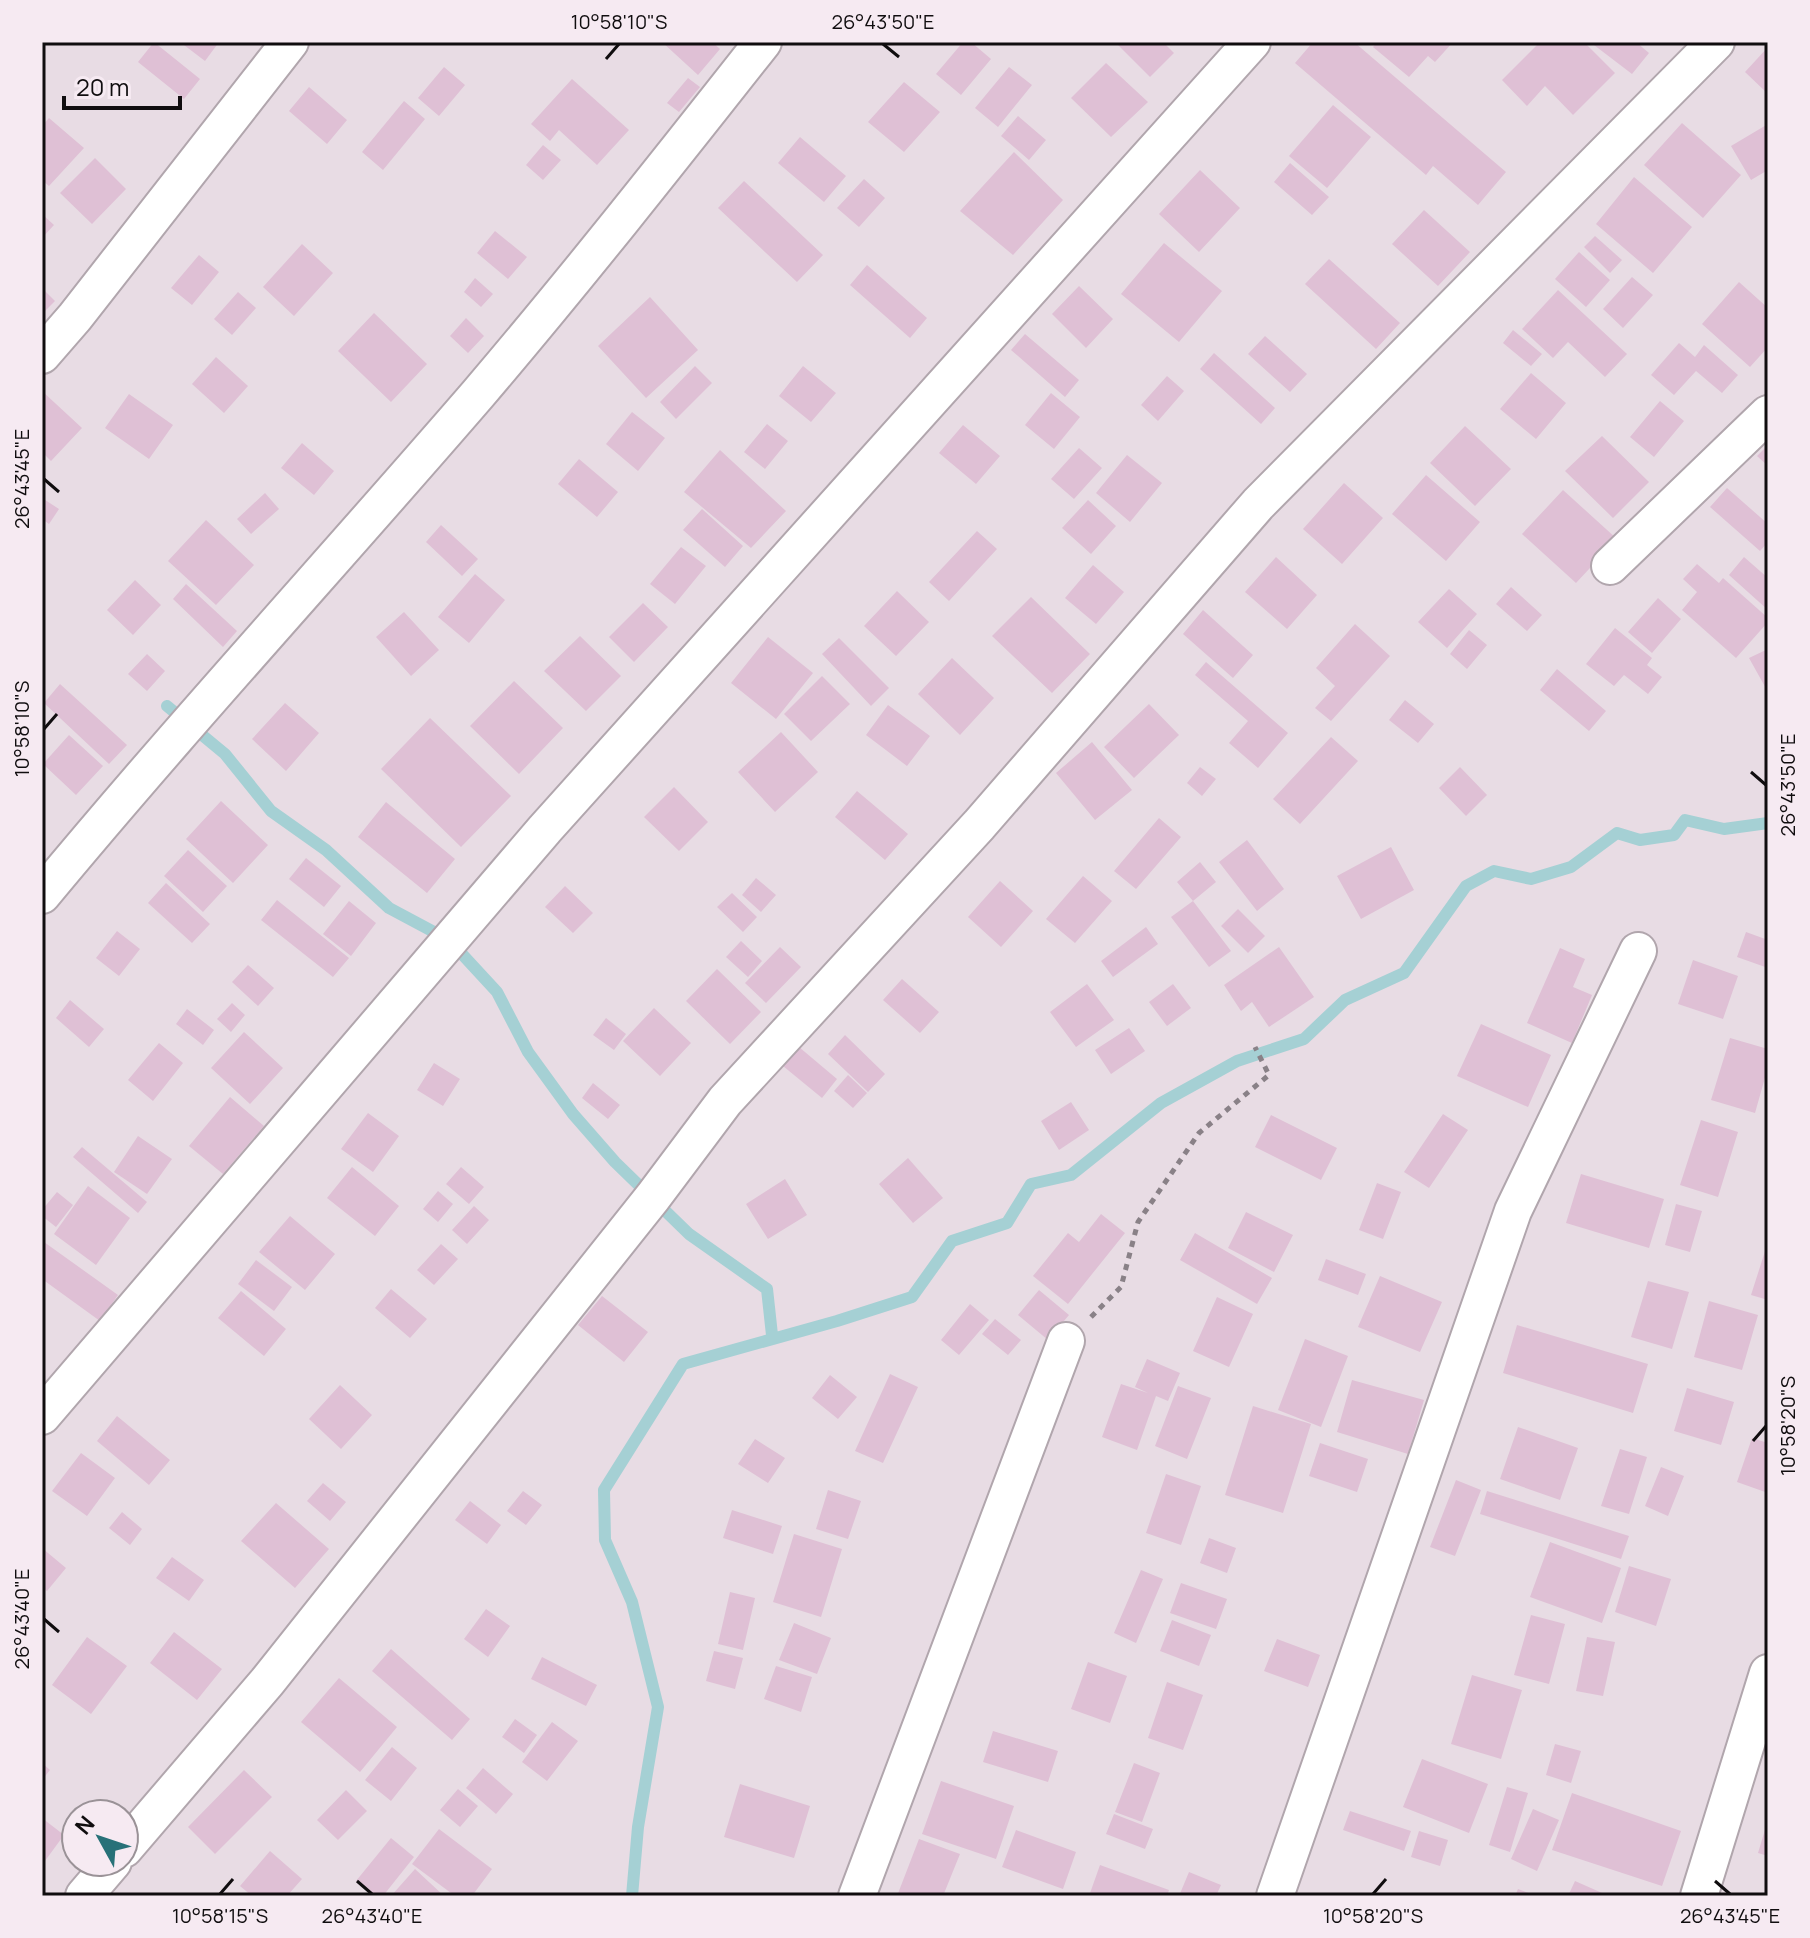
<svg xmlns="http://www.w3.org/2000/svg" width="1810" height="1938" font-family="Manrope,sans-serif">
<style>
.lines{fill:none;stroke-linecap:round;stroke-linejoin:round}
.stream{stroke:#a5d0d4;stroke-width:12}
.building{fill:#dfc0d5}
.minor-casing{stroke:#b1a6ad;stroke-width:40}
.path{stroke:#898187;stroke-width:5;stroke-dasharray:6 6;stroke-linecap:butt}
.minor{stroke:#fff;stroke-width:36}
.ticks{fill:none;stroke:#100d0f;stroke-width:3}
.neatline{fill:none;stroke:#100d0f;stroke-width:3}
.ticks-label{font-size:20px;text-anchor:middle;fill:#100d0f}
</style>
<rect width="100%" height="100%" fill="#e8dce4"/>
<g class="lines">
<path class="stream" d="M167,706l58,48 46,57 55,39 63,58 60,32 48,52 31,60 45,62 42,48 74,72 78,55 5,46
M632,1896l6,-69 20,-120 -26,-105 -27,-62 -1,-50 79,-126 154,-43 75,-24 40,-56 55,-18 24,-39 40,-9 90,-72 76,-42 67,-22 41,-39 59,-27 62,-87 28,-15 37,8 40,-12 46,-34 23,7 34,-5 11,-15 39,9 44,-6"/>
</g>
<path class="building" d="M154,42l46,37 -16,20 -46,-37z
M180,42h39l-14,19z
M662,42h50l8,7 -22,26z
M963,42h8l20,17 -30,36 -25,-21z
M1115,42h48l11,11 -24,24z
M1313,42h41l152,130 -28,33 -45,-39 -7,9 -131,-112z
M1377,42h76l-18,20 -7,-6 -19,21 -36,-30z
M1540,42h44l31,31 -42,42 -28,-29 -18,20 -25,-26z
M1597,42h39l13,11 -17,21 -38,-29z
M1768,47v47l-23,-22z
M1106,63l42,39 -37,35 -40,-39z
M444,67l21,18 -26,31 -21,-18z
M1009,67l23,18 -34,42 -23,-19z
M688,78l12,9 -21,25 -12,-9z
M572,79l57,51 -32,35 -38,-35 -9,11 -19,-17z
M904,82l36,30 -36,40 -36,-30z
M309,87l38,33 -20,24 -38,-33z
M404,101l21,18 -42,51 -21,-18z
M1333,105l38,32 -44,51 -38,-32z
M1018,116l28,24 -17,20 -28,-24z
M49,118l35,30 -35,38 -7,-6v-54z
M1682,123l59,52 -38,43 -59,-53z
M1768,124v46l-17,10 -20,-34z
M800,137l46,39 -22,26 -46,-39z
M543,145l18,15 -18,20 -17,-15z
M1014,152l49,48 -50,55 -53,-44z
M95,158l31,31 -34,35 -32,-31z
M1290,163l39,34 -17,18 -38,-33z
M1200,170l40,38 -41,44 -40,-38z
M1634,177l58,50 -39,46 -57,-49z
M864,179l21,19 -26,29 -22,-19z
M744,181l79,74 -26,27 -79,-74z
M1424,210l46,42 -32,34 -46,-42z
M42,214l12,11 -12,13z
M495,231l32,26 -19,22 -31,-26z
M1595,236l27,24 -12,13 -26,-26z
M1164,243l58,48 -43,51 -58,-48z
M302,244l31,29 -39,43 -31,-29z
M1579,252l31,28 -24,27 -31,-28z
M199,255l20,17 -27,33 -21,-17z
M1329,259l71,64 -24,26 -71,-65z
M867,265l60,53 -17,20 -60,-53z
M1632,277l21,18 -30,33 -20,-19z
M475,278l18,16 -12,13 -17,-15z
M1739,282l29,26v39l-18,20 -48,-43z
M1079,286l34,33 -27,29 -34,-34z
M42,288l13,13 -13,13z
M1558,290l69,64 -22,23 -37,-35 -15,16 -31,-29z
M238,292l18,16 -24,27 -18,-16z
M650,297l48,53 -52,48 -48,-52z
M374,313l53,51 -36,38 -53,-51z
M466,318l18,18 -16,17 -18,-17z
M1513,330l29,24 -11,12 -28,-23z
M1025,334l54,46 -14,17 -54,-47z
M1265,336l42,38 -17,18 -42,-38z
M1679,343l16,14 9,-12 34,30 -16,18 -26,-22 -22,24 -23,-20z
M1214,353l61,55 -14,16 -61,-55z
M216,357l32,29 -24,27 -32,-29z
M695,366l17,17 -36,36 -16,-17z
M803,366l33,27 -25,29 -32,-26z
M1531,373l35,30 -30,36 -36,-30z
M1167,376l17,15 -26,30 -17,-16z
M42,391l40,37 -31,33 -9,-9z
M1051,393l29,24 -26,32 -29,-24z
M129,394l44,31 -24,34 -44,-31z
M1660,401l24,20 -30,36 -24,-20z
M632,412l33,26 -27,33 -32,-27z
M767,424l21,17 -23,28 -21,-17z
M963,425l37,31 -24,28 -37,-31z
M1465,426l46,43 -36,37 -45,-43z
M1602,436l47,46 -36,36 -48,-47z
M302,443l32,28 -20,24 -33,-27z
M1768,445v21l-11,-10z
M1079,448l23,20 -28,31 -23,-20z
M720,450l66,61 -35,37 -67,-56z
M1127,455l35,28 -32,39 -34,-29z
M579,459l39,33 -21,25 -39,-33z
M1426,475l54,47 -34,39 -54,-47z
M1344,483l39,35 -41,46 -39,-35z
M1727,488l41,36v18l-8,9 -50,-44z
M1563,490l54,49 -41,44 -54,-49z
M265,493l14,16 -28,25 -14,-15z
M42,498l17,11 -10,15 -7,-5z
M1088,500l28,26 -25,28 -29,-26z
M702,509l41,37 -18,21 -42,-37z
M206,520l48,45 -38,40 -48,-44z
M441,525l37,34 -16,17 -36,-34z
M977,531l20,18 -48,52 -20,-19z
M681,547l25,19 -31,38 -25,-20z
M1276,557l41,38 -30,34 -42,-37z
M1744,557l24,21v32l-39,-35z
M1697,564l22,19 4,-5 45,40v4l-32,36 -54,-48 15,-18 -14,-13z
M1093,565l31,27 -28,32 -31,-26z
M475,574l30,26 -36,43 -31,-26z
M135,580l26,25 -28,30 -26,-25z
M186,584l51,47 -14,16 -50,-48z
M1511,587l31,28 -15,16 -31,-27z
M1449,589l28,25 -30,34 -29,-26z
M897,591l32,31 -33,34 -32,-30z
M1031,597l59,57 -38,39 -60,-57z
M1658,598l23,21 -29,34 -24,-21z
M643,603l25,24 -34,35 -25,-25z
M1203,610l50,45 -20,23 -50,-44z
M404,612l35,38 -28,26 -35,-39z
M1355,624l35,32 -59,65 -16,-13 20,-22 -19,-18z
M1615,628l37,30 -5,7 15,12 -14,17 -24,-19 -10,11 -28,-22z
M1469,630l18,15 -20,24 -17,-15z
M580,636l41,40 -35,35 -42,-40z
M768,637l45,36 -37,46 -45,-36z
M839,638l50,50 -18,18 -49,-52z
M1768,649v43l-19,-34z
M147,654l18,17 -18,20 -19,-17z
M952,658l42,40 -34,37 -42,-41z
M1206,662l82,71 -30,35 -29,-25 19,-22 -53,-46z
M1557,669l49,42 -17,20 -49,-41z
M822,676l28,28 -39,37 -27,-27z
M514,681l49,47 -44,46 -49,-48z
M60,684l67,61 -18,19 -65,-61z
M1405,700l29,24 -16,19 -29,-23z
M285,703l34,30 -33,38 -34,-32z
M1149,704l30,31 -45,43 -30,-31z
M888,705l42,31 -23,30 -41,-31z
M430,718l81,78 -50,51 -80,-78z
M781,732l37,40 -43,40 -37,-40z
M69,735l34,31 -27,29 -33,-31z
M1331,737l27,24 -58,63 -27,-25z
M1092,742l40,48 -37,30 -39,-47z
M1200,767l16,12 -14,17 -15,-13z
M1460,767l27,28 -21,21 -27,-28z
M674,787l34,35 -29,29 -35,-34z
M857,791l51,43 -23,26 -50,-43z
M221,801l47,44 -35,38 -47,-44z
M386,802l69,57 -28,34 -69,-56z
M1159,818l22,19 -45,52 -22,-18z
M1247,840l37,49 -27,22 -38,-49z
M1391,847l23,43 -53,29 -24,-43z
M188,850l39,36 -24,26 -39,-36z
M306,858l35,28 -17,21 -35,-28z
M1200,862l16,20 -23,19 -16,-19z
M1083,876l29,25 -37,42 -29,-24z
M756,878l20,17 -15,17 -19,-17z
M1000,881l33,30 -32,36 -33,-30z
M166,883l44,41 -18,19 -44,-40z
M565,886l28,27 -20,20 -28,-26z
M732,893l25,24 -14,15 -26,-25z
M277,900l72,58 -16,19 -72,-57z
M349,901l27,22 -25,33 -28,-22z
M1193,901l38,50 -22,16 -38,-50z
M1238,909l27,27 -17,17 -27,-27z
M1146,927l12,17 -45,33 -12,-16z
M117,931l23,18 -21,27 -23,-18z
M1746,932l22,8v28l-31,-11z
M741,941l21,20 -14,16 -22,-20z
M780,947l21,20 -35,36 -21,-20z
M1279,947l35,50 -45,30 -17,-25 -11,9 -17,-26z
M1560,948l25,11 -12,28 19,8 -20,48 -45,-20z
M1693,960l45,16 -15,43 -45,-15z
M248,965l26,23 -16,18 -26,-24z
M717,969l44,43 -31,32 -44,-43z
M902,979l37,33 -19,21 -37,-33z
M1087,984l27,36 -38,27 -26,-35z
M1173,984l18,24 -24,18 -18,-24z
M70,1000l34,29 -15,18 -33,-29z
M232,1003l13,12 -14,17 -14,-13z
M654,1008l37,35 -31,33 -37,-35z
M187,1009l27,21 -11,15 -27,-21z
M606,1018l20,16 -12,16 -21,-15z
M1481,1024l70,31 -23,52 -71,-31z
M1129,1028l16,23 -34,23 -16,-24z
M244,1032l39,36 -33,36 -39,-36z
M845,1035l40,39 -17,18 -40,-38z
M1730,1038l38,11v18l-13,46 -44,-13z
M159,1043l24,20 -30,38 -25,-21z
M799,1047l38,32 -15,19 -39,-32z
M434,1063l26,16 -17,27 -26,-16z
M848,1075l19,18 -14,15 -19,-17z
M593,1083l27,22 -12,14 -26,-21z
M230,1097l34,29 -41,48 -34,-28z
M1071,1102l18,28 -30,20 -18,-29z
M368,1113l31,23 -26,36 -32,-23z
M1443,1114l25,16 -39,58 -25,-16z
M1271,1115l66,33 -16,32 -66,-33z
M1701,1120l37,12 -20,65 -38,-12z
M138,1136l34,23 -25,35 -33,-22z
M82,1147l65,55 -9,11 -65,-56z
M908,1158l35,40 -30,25 -34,-39z
M352,1167l47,39 -24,30 -48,-38z
M461,1167l23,20 -15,17 -23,-20z
M1581,1174l83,25 -15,49 -83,-25z
M785,1179l22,36 -39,24 -22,-35z
M1377,1183l24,9 -18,47 -24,-9z
M88,1186l42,32 -34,47 -42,-31z
M438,1191l15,13 -15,18 -15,-13z
M57,1192l16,13 -17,22 -14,-11v-6z
M1676,1204l26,7 -12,41 -25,-7z
M474,1206l15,14 -22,24 -15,-14z
M1246,1212l47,23 -19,37 -46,-24z
M1101,1214l24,19 -57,71 -35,-28 35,-43 11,9z
M290,1216l45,38 -30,36 -46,-38z
M1195,1233l77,45 -15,26 -77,-44z
M44,1242l74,53 -18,26 -58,-42z
M441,1244l17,15 -24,26 -17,-15z
M1767,1245h1v55l-17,-5z
M1326,1259l40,15 -8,21 -40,-15z
M256,1260l36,27 -18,24 -36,-27z
M1380,1276l62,26 -22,50 -62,-25z
M1648,1281l41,11 -17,57 -41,-12z
M391,1289l36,30 -17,19 -35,-30z
M1039,1290l30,25 -21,25 -30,-25z
M241,1291l45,38 -22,27 -46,-38z
M602,1296l46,36 -24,30 -46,-37z
M1217,1297l36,17 -24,53 -36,-16z
M1709,1301l49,14 -16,55 -48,-13z
M970,1304l19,16 -30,35 -18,-15z
M995,1319l26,21 -13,15 -26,-21z
M1517,1325l131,39 -15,49 -130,-40z
M1305,1339l43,17 -27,71 -43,-17z
M1147,1359l33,14 -12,28 -12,-5 -19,54 -35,-13 19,-53 27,9 -13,-6z
M890,1374l28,13 -35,76 -28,-12z
M830,1375l27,22 -19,22 -26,-21z
M1352,1380l72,20 -16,54 -71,-22z
M340,1385l32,30 -31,34 -32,-30z
M1178,1386l33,12 -24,61 -32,-13z
M1687,1388l47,14 -13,43 -47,-14z
M1253,1406l58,18 -28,89 -58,-18z
M117,1416l53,44 -21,25 -52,-44z
M1518,1427l60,21 -18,52 -60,-21z
M1752,1438l16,5v50l-31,-11z
M755,1439l30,19 -17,25 -30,-19z
M1320,1443l48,16 -11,33 -48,-16z
M1620,1449l27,8 -18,57 -28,-8z
M81,1453l34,25 -28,38 -35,-25z
M1661,1467l23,9 -16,40 -23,-10z
M1166,1474l35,12 -20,59 -35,-12z
M1456,1480l25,10 -26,66 -25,-9z
M323,1483l23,19 -16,19 -23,-20z
M828,1490l33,11 -13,38 -32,-10z
M523,1491l19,14 -16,20 -19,-14z
M1487,1491l142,45 -8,23 -141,-45z
M470,1501l31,24 -14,19 -32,-24z
M276,1503l53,46 -34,39 -54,-47z
M732,1510l50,16 -9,28 -50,-16z
M122,1512l20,17 -12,16 -21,-17z
M794,1534l48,15 -21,68 -48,-15z
M1209,1538l27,10 -9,25 -27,-10z
M1550,1542l71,26 -19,55 -72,-26z
M42,1548l24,20 -19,23 -5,-4z
M172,1557l32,23 -15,21 -33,-23z
M1629,1566l42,13 -15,47 -41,-14z
M1141,1570l22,9 -27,64 -22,-10z
M1181,1583l46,16 -11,30 -46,-16z
M730,1592l25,6 -12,52 -25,-6z
M486,1609l24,17 -22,31 -24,-18z
M1531,1615l34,9 -16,60 -35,-9z
M1172,1620l39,15 -12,31 -39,-15z
M794,1623l37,15 -14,36 -38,-14z
M174,1632l48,37 -25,31 -47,-37z
M87,1637l40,29 -36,48 -39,-29z
M1587,1637l28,5 -12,54 -27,-5z
M1277,1639l43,16 -12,32 -44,-16z
M391,1649l79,70 -18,21 -80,-69z
M714,1651l29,7 -8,31 -29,-8z
M542,1657l55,28 -11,21 -55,-27z
M1088,1662l39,14 -17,47 -39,-14z
M776,1666l36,11 -11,35 -37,-13z
M1472,1675l50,15 -21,69 -50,-15z
M339,1678l58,49 -37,45 -59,-50z
M1167,1682l36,13 -20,55 -35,-12z
M515,1719l22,16 -13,18 -22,-16z
M552,1722l26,19 -31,40 -25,-19z
M993,1731l65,20 -10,31 -65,-20z
M1555,1744l26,7 -10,32 -25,-8z
M392,1747l25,21 -26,33 -26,-21z
M1422,1759l66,25 -19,49 -66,-26z
M42,1763l8,7 -8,10z
M1134,1763l26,10 -18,49 -27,-10z
M483,1768l30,26 -17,20 -30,-26z
M244,1770l28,27 -57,57 -27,-27z
M941,1781l73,25 -18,53 -74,-25z
M740,1784l70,22 -16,52 -70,-21z
M1507,1787l21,6 -18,59 -21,-7z
M458,1789l20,17 -18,21 -20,-17z
M346,1790l21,21 -29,29 -21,-20z
M1572,1793l109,38 -19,55 -110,-36z
M1533,1809l26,11 -22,51 -26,-12z
M1350,1811l61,20 -7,20 -61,-21z
M1114,1814l39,15 -8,20 -39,-15z
M42,1818l22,17 -22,30z
M1767,1823h1v33l-10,-3z
M439,1829l53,40 -20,27h-17l-43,-32z
M1016,1830l60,22 -13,37 -61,-22z
M1419,1831l29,9 -8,26 -29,-9z
M391,1838l23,19 -31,39h-9l-18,-15z
M919,1839l41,15 -17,42h-46z
M270,1851l32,28 -15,17h-35l-12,-10z
M1100,1865l69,25 -2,6h-78z
M415,1869l29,27h-53z
M1189,1872l32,13 -5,11h-37z
M1575,1881l34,15h-41z
M1518,1889l18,7h-21z"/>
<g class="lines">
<defs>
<path id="minor" d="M42,355l33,-38 215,-275
M1610,566l158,-152
M42,895c141,-170 291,-333 436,-501 98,-115 192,-234 285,-352
M42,1416l503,-587 707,-787
M124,1849l143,-167 386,-485 72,-96 254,-276 279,-321 458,-462
M84,1896l29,-34
M857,1896l209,-555
M1275,1896l238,-685 125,-260
M1699,1896l69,-223"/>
</defs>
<use href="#minor" class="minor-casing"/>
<path class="path" d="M1091,1317l30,-30 17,-65 61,-89 70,-58 -14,-28"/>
<use href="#minor" class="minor"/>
</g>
<path class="ticks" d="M883,44l16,13M606,59l13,-15M44,479l15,13M44,729l13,-15M1751,772l15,13M1753,1441l13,-15M44,1619l15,13M357,1881l15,13M1715,1881l15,13M220,1894l13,-15M1373,1894l13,-15"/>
<rect width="1810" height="1938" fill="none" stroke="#f6eaf2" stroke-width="88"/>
<g transform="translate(100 1838) rotate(310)"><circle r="38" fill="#f6eaf2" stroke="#9a9297" stroke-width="2"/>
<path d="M0-6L14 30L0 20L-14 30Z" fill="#277178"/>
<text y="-12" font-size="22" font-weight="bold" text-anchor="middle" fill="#100d0f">N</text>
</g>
<path d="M64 96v12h116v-12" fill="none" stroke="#100d0f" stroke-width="4"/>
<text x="76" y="96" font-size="24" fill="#100d0f" stroke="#f6eaf2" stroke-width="6" paint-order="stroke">20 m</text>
<rect x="44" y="44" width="1722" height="1850" class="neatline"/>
<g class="ticks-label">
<text x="619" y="29">10°58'10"S</text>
<text x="883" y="29">26°43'50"E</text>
<text transform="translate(22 479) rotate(-90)" y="7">26°43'45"E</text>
<text transform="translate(22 729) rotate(-90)" y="7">10°58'10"S</text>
<text transform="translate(1788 785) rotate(-90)" y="7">26°43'50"E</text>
<text transform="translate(1788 1426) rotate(-90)" y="7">10°58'20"S</text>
<text transform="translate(22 1619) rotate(-90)" y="7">26°43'40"E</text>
<text x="220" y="1923">10°58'15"S</text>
<text x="372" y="1923">26°43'40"E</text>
<text x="1373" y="1923">10°58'20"S</text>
<text x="1730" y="1923">26°43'45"E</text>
</g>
</svg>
